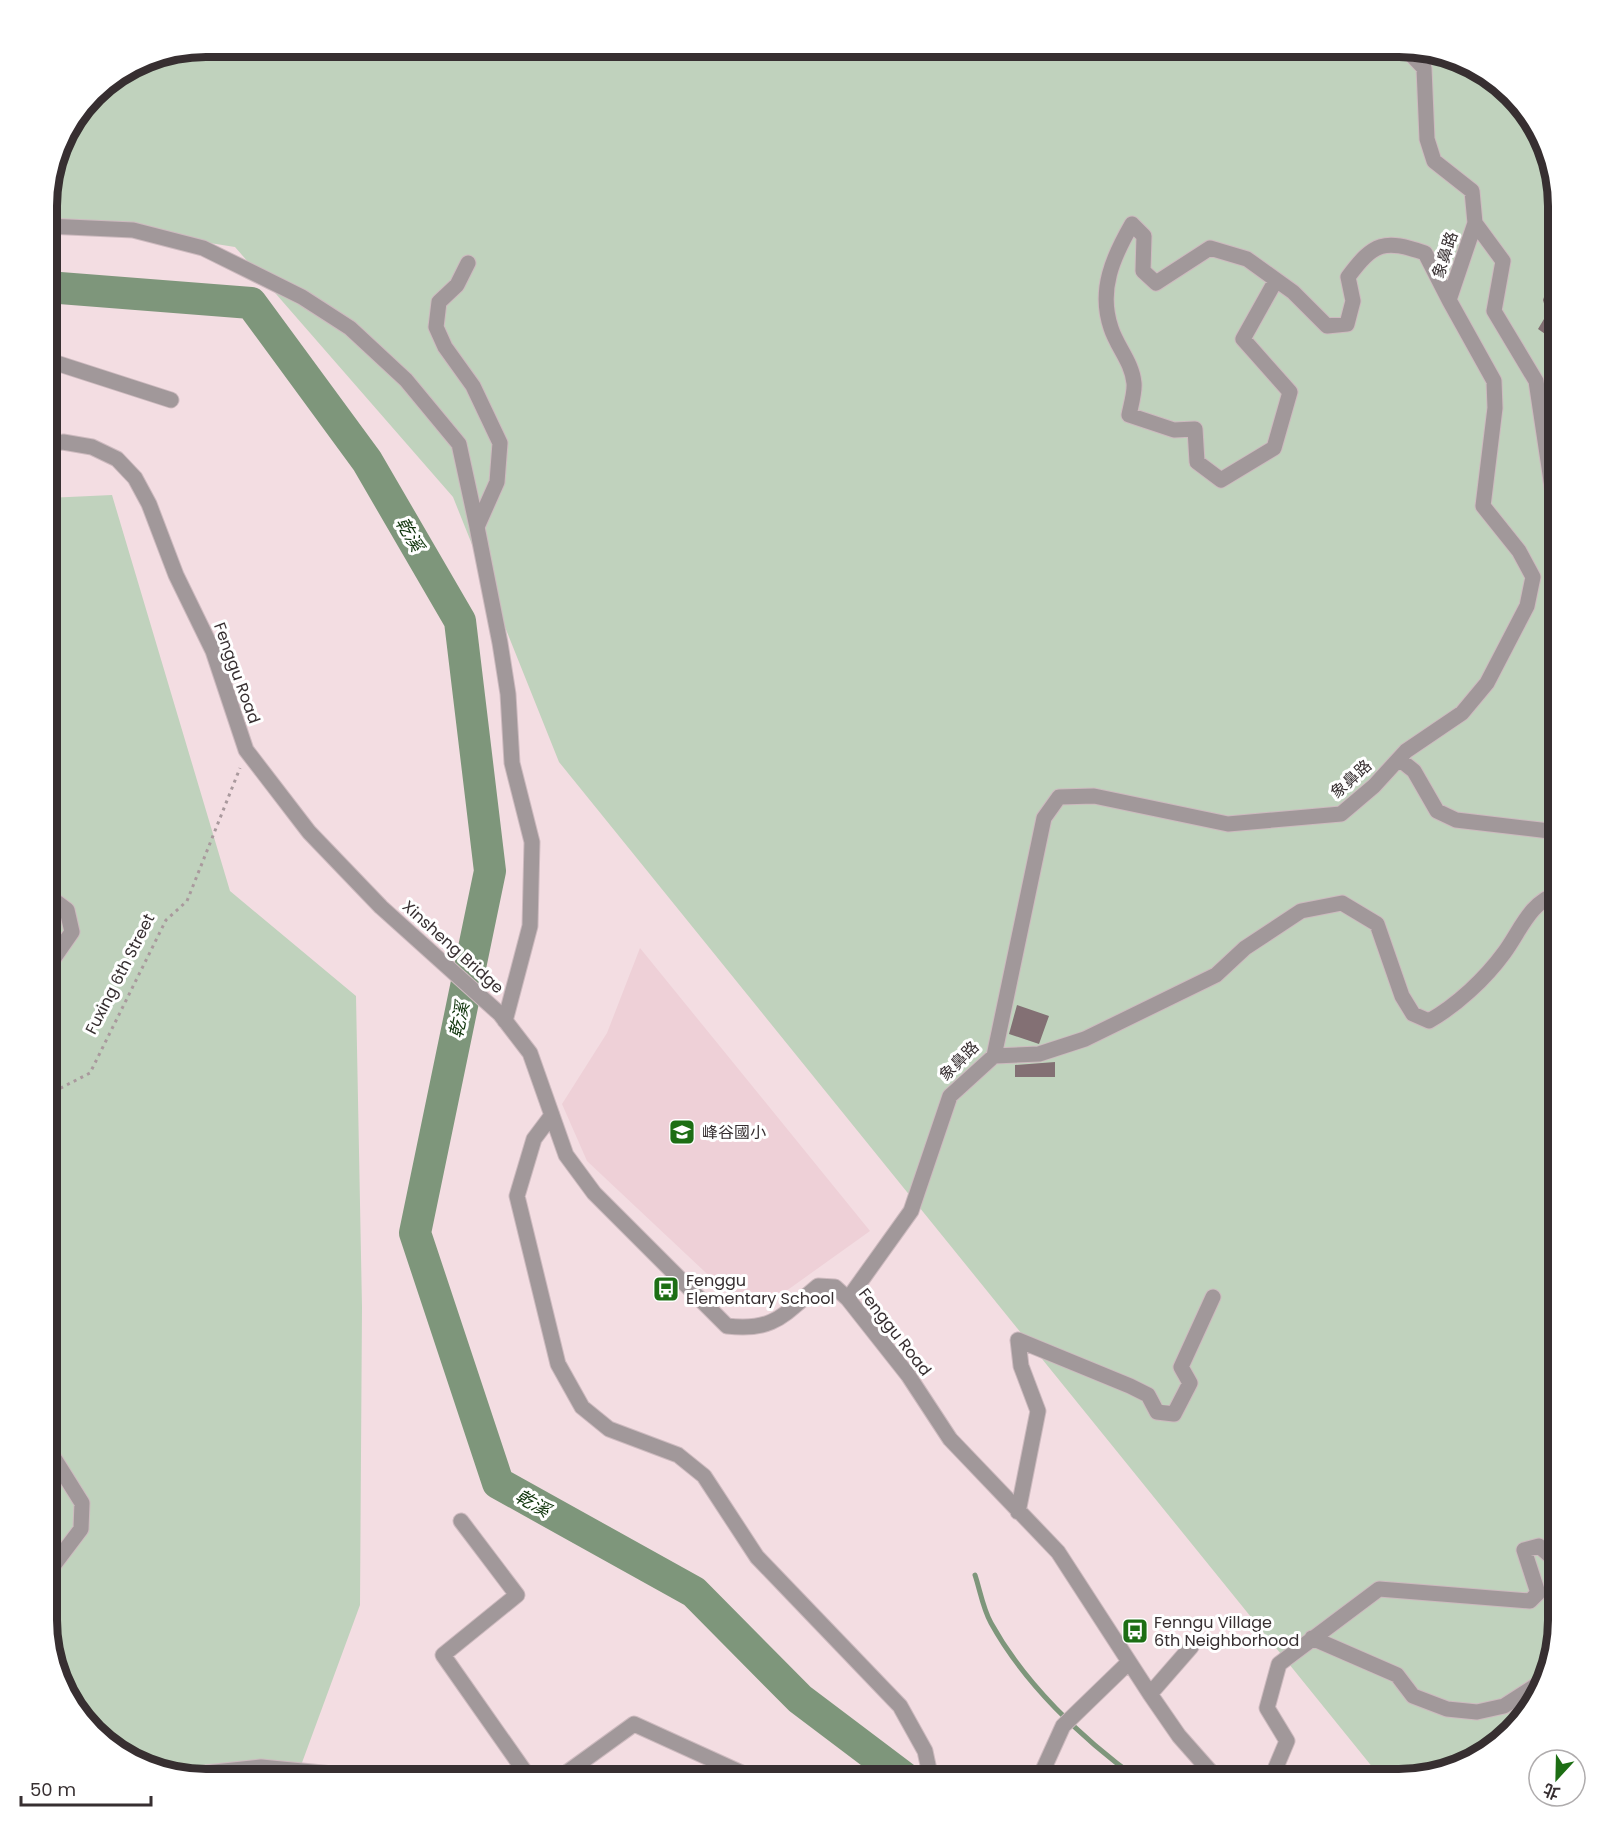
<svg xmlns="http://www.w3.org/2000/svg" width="1605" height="1826" font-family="Poppins,'Noto Sans TC',sans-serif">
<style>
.built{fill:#eed0d7}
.green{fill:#c0d2bd}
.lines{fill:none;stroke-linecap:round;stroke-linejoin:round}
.stream{stroke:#7e967b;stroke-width:5}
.river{stroke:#7e967b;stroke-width:32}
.building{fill:#837074}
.minor-casing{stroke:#cdbabf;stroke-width:17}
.path{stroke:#a9999d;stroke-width:3;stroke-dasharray:3 4.5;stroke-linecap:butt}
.minor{stroke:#a1989a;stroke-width:15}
.labels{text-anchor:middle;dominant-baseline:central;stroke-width:6;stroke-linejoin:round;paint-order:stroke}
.street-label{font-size:16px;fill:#372f31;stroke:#fff}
.poi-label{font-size:16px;fill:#372f31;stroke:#fff;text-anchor:start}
.water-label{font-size:18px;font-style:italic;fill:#0f340b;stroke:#fff}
.rim{fill:none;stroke:#372f31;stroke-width:8}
</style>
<rect width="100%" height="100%" fill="#f3dde2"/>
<path class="built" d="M640,948l230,283 -102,73 -31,-2 -150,-141 -25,-57 45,-71z"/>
<path class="green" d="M206,47h1203l69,21 48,41 24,46 8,51v1414l-16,71 -46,56 -46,24 -68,8 -823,-1017 -106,-265 -218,-250 -184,-29 27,-102 23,-30 44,-27z
M112,495l118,396 126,105 6,311 -2,298 -64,174h-90l-71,-16 -56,-46 -24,-45 -8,-52v-1122z"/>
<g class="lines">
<path class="stream" d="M975,1575c5,15 8,34 16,48 33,60 91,116 147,156"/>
<path class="river" d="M47,287l204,16 116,158 93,160 30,250 -75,362 83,250 196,109 106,107 106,80"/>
</g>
<path class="building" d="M1556,262h2v81l-20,-14 9,-15 -4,-14z
M1017,1005l32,11 -10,28 -30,-10z
M1055,1062v15h-40v-12z"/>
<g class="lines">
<defs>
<path id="minor" d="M1475,223l28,38 -9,50 42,70 17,113 5,8
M47,226l86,4 70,18 99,49 48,31 56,52 53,64 18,83
M468,263l-11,22 -18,17 -3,25 9,20 28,39 27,57 -3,39 -20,45 23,116 8,51 4,69 20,79 -2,84 -25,95
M1276,280l-33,59 47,53 -16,56 -53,32 -24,-18 -2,-33 -21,1 -45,-15c2,-10 6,-23 5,-32 -2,-21 -17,-36 -23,-55 -13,-38 2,-71 21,-104l12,12 -1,35 13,12 54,-35 37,11 46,33 34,34 20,-2 6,-23 -5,-24c26,-35 36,-38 77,-24l24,47
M47,360l124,40
M47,445l16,-3 29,5 25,12 18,19 14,26 27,71 37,76 33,99 63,82 72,75 119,107 30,39 36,102 28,38 133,133c47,6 57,-12 91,-40l17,1 13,12 60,76 42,64 108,113 92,142 29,42 38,43
M1399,759l15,12 23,40 19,9 102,12
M47,968l25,-36 -5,-22 -20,-15
M994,1056l45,-2 46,-15 131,-64 29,-27 56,-37 41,-8 35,21 25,72 11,18 16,7c28,-16 56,-42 75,-68 17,-23 25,-50 54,-60
M552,1115l-18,24 -17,57 41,168 24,43 27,22 69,26 26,21 53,81 143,149 25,45 6,28
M47,1273l5,3
M848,1299l63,-88 39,-115 44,-40 50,-238 15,-21 35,-1 134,28 113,-10 33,-28 32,-35 56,-38 25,-30 40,-77 6,-29 -14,-26 -36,-45 12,-98 -1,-27 -45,-81 26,-77 -3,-32 -38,-30 -7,-22 -3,-71 -20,-21
M1018,1512l20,-101 -17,-45 -3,-26 112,46 18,9 9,17 17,2 16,-31 -9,-16 32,-70
M461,1521l56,74 -74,60 87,124
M47,1574l34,-45 1,-26 -35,-56
M1312,1638l85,37 16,21 34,13 30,3 27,-6 31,-20 8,2
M1150,1694l41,-47
M187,1775l74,-8 123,12
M558,1779l76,-55 121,55
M1039,1779l24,-53 65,-63
M1271,1779l16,-38 -20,-33 12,-44 100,-75 151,12 8,-8 -14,-43 15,-4 19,17"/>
</defs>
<use href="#minor" class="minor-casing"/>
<path class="path" d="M47,1095l43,-22 76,-153 21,-19 53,-133"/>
<use href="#minor" class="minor"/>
</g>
<defs>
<symbol id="school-square" viewBox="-11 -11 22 22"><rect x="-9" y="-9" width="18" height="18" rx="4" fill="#1d6e14" stroke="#fff"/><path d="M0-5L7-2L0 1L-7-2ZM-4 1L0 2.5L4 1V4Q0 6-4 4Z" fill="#fff"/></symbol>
<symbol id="bus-square" viewBox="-11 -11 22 22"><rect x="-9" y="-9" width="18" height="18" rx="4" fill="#1d6e14" stroke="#fff"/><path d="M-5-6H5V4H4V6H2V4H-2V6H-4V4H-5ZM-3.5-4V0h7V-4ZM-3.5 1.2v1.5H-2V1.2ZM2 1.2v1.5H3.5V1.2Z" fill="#fff"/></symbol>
</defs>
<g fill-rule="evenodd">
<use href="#school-square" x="667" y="1117" width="30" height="30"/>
<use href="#bus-square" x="651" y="1274" width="30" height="30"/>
<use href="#bus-square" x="1120" y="1616" width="30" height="30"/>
</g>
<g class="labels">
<g class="street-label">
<text transform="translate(1445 255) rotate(-72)">象鼻路</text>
<text transform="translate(237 673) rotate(70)">Fenggu Road</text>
<text transform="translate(1351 779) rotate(-42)">象鼻路</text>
<text transform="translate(453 947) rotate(42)">Xinsheng Bridge</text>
<text transform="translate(120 974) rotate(-63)">Fuxing 6th Street</text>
<text transform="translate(959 1061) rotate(-45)">象鼻路</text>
<text transform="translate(895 1332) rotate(52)">Fenggu Road</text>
</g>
<g class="poi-label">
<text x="702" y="1132">峰谷國小</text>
<text x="686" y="1280">Fenggu<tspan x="686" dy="18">Elementary School</tspan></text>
<text x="1154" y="1622">Fenngu Village<tspan x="1154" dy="18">6th Neighborhood</tspan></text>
</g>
<g class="water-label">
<text transform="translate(410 534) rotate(60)">乾溪</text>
<text transform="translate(459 1020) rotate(-78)">乾溪</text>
<text transform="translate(533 1503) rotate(29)">乾溪</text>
</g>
</g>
<path d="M0 0H1605V1826H0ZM206 57H1399A149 149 0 0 1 1548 206V1620A149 149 0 0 1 1399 1769H206A149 149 0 0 1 57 1620V206A149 149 0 0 1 206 57Z" fill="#fff" fill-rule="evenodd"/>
<path class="rim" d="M206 57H1399A149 149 0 0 1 1548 206V1620A149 149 0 0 1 1399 1769H206A149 149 0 0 1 57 1620V206A149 149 0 0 1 206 57Z"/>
<g transform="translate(1557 1778) rotate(202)"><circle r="28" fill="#ffffff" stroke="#afacad" stroke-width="1.5"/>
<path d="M0-4.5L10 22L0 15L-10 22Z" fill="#1d6e14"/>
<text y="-9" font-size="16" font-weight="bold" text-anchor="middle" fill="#372f31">北</text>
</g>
<path d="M21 1796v9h130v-9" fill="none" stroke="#372f31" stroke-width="3"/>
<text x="30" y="1796" font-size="18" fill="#372f31" stroke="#ffffff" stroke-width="4.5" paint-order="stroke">50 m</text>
</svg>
